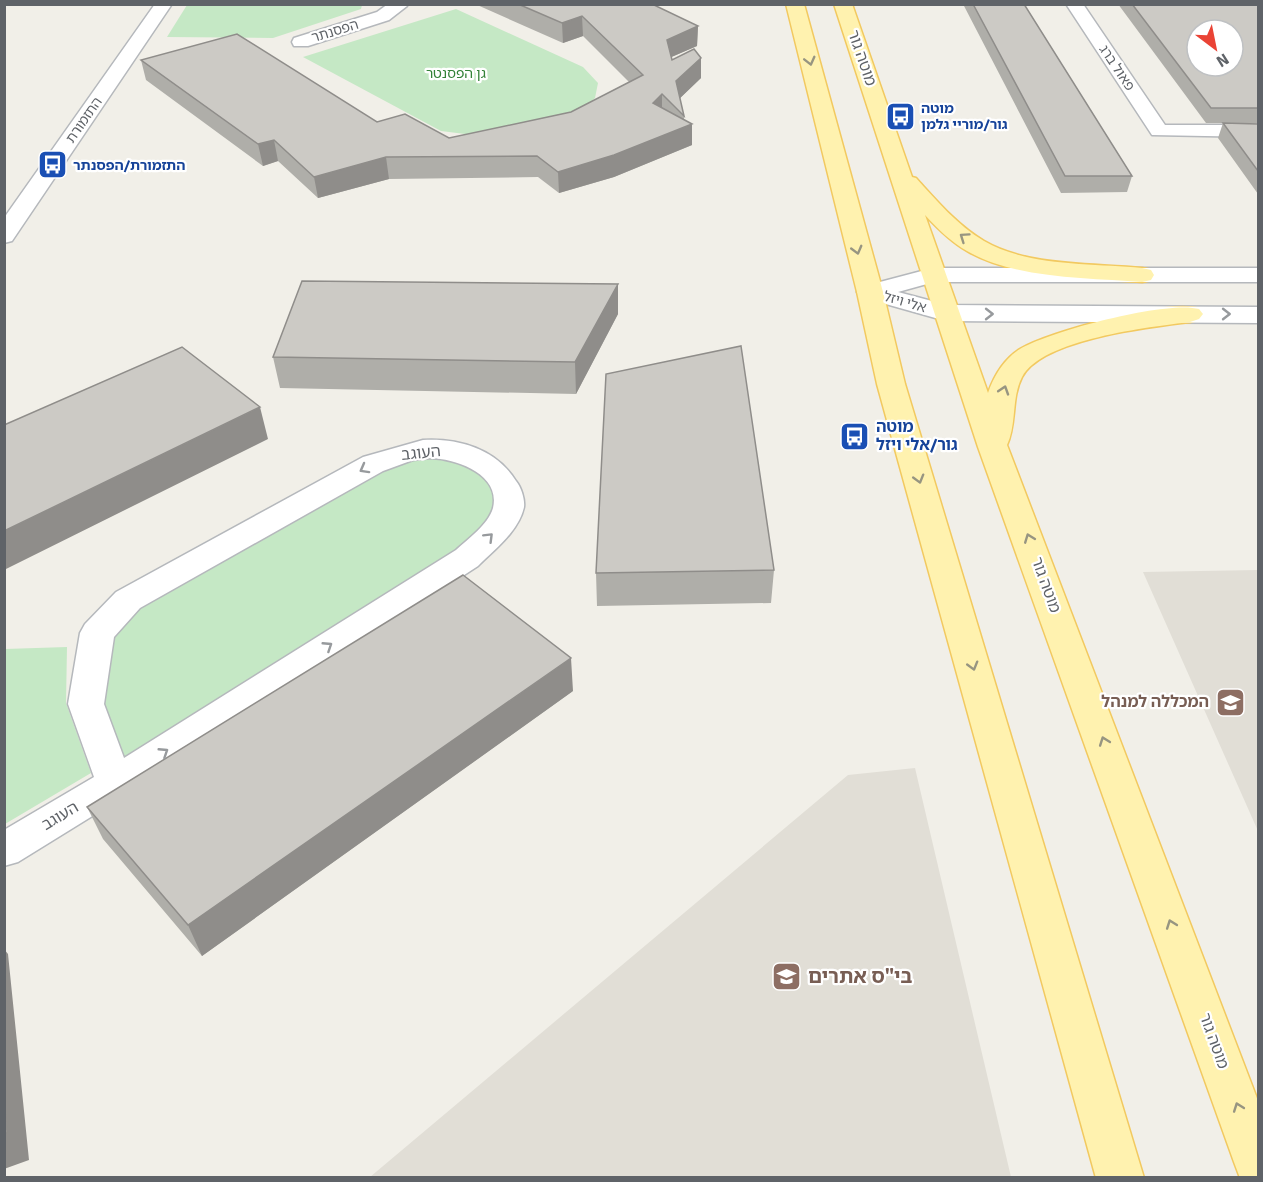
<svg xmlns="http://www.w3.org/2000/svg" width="1263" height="1182" font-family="Signika,'Noto Sans Hebrew',sans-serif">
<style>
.education{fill:#e1ded6}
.green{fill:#c5e8c5}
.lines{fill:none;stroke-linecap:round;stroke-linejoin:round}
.minor-casing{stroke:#b5b8bc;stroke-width:3}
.major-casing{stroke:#f2c960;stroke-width:3}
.minor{fill:#fff;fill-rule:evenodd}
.major{fill:#fff2af;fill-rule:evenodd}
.wall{fill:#afaea9}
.shaded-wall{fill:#8f8d8a}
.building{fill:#cccac5;stroke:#8f8d8a;stroke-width:1.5;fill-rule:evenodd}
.oneway{stroke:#979581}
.oneway2{stroke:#979a9d}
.labels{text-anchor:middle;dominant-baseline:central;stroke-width:4.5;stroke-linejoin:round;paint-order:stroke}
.far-street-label{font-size:14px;fill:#5f6368;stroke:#fff}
.far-park-label{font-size:14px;fill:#348238;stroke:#fff}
.far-transit-label{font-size:14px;font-weight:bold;fill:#164399;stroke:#fff;text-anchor:start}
.street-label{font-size:16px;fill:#5f6368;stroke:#fff}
.transit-label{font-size:16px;font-weight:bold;fill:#164399;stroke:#fff;text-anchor:start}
.education-label{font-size:16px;font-weight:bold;fill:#785e54;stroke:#fff;text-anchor:end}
.near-education-label{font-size:20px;font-weight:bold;fill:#785e54;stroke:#fff;text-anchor:start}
</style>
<rect width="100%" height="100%" fill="#f1efe8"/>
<path class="education" d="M1258,570v261l-115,-259z
M915,768l96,409h-641l478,-402z"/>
<path class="green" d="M187,5h175l-1,4 -88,29 -106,-1z
M456,9l127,58 15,16 -3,15 -16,15 -98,23 -40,-5 -138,-74z
M437,457c23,4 65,17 59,49 -3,16 -27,36 -39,46l-332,210 -23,-62 9,-66 27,-28 227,-128 45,-19z
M67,647l-1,56 25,70 -86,51v-175z"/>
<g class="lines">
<defs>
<path id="minor" d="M155,4h17l-160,237 -8,2v-25z
M388,4l19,2 -18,14 -81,26h-14l-2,-4 2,-4 83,-26z
M1066,4h17l82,121h93v12l-106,-2z
M933,268h325v14h-324l-36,10 49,13 311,2v16l-312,-2 -85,-24 -4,-5 4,-5z
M423,440c36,-2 73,9 93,41 5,6 9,18 8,26 -5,24 -30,43 -46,59l-350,228 -110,68 -14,4v-36l90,-53 -26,-73 12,-71 5,-9 31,-32 247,-135zM431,458c25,1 70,16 62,50 -5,17 -25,31 -37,42l-332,208 -20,-54 10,-67 26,-29 243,-137 30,-11z"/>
<path id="major" d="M786,4h18l79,288 22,92 239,794h-48l-219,-794 -20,-92z
M834,4h18l60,173 4,1c21,23 41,47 68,63 45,26 107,22 158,27l9,2 3,5 -3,5 -9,2c-54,-4 -127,-3 -175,-31 -16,-9 -29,-22 -42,-36l63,178c6,-17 16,-34 32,-44 30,-18 147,-49 179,-40l4,5 -4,5 -9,3c-40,5 -148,17 -168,55 -11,21 -5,47 -15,68l251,656v77h-18l-6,-16 -256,-715z"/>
</defs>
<use href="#minor" class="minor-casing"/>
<use href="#major" class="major-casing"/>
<use href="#minor" class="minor"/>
<use href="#major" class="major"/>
</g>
<path class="wall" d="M475,4h177l46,22 -1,20 -26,11 1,3 29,-2v20l-21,20 4,18v4l8,25 -78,32 -55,16 -21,-16 -149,2 -71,19 -40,-37 -15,5 -117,-86 -5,-20 236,62 72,16 122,-26 58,-30 -46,-46 -20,7z
M963,4h61l108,172 -5,16 -66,1z
M1118,4h140v119h-52z
M1223,123l35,1v70l-40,-56z
M618,284v30l-42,80 -296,-6 -7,-31z
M774,570l-3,33 -174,3 -1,-33z
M573,691l-371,265 -99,-117 -16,-32z"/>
<path class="shaded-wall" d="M582,16l1,20 -20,7 -1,-20z
M698,26l-1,20 -30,13v-19z
M701,58v20l-25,24v-21z
M662,94v21l-9,-12z
M692,124v21l-78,32 -55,16 -1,-21z
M274,140l4,21 -15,5 -5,-22z
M386,157l3,22 -71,19 -4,-21z
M618,284v30l-42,80 -1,-32z
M260,407l8,32 -264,131v-39z
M571,658l2,33 -371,265 -14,-31z
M4,949l4,5 21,206 -25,9z"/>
<path class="building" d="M518,4h134l46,22 -31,14 5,20 22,-11 7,9 -25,23 8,35 -22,-22 -9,9 39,21 -78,31 -56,17 -21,-16 -151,1 -72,20 -40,-37 -16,4 -117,-84 96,-26 140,88 28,-8 44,24 122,-26 72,-37 -61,-59 -20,7z
M973,4h51l108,172h-67z
M1132,4h126v104h-47zM1197,30h36v36h-36z
M1223,123l35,1v47z
M302,281l316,3 -43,78 -302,-5z
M741,346l33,224 -178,3 10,-199z
M182,347l78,60 -256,124v-106z
M463,575l108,83 -383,267 -101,-118z
M4,1101l3,31 -3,1z"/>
<defs><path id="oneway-chevron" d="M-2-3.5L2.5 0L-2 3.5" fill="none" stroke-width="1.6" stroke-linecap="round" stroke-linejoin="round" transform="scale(1.5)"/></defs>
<g class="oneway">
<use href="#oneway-chevron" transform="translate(810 61) rotate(76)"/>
<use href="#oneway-chevron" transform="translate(964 237) rotate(-145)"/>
<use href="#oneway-chevron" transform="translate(857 250) rotate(75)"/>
<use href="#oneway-chevron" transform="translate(1004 390) rotate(-72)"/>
<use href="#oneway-chevron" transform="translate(919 479) rotate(74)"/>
<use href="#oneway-chevron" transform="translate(1029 538) rotate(-111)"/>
<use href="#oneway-chevron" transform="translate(973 666) rotate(74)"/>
<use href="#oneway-chevron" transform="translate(1104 741) rotate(-110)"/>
<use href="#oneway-chevron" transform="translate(1171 924) rotate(-110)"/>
<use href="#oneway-chevron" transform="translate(1238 1107) rotate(-110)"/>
</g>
<g class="oneway2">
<use href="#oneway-chevron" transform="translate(989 314)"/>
<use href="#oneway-chevron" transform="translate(1226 314)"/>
<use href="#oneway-chevron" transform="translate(364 469) rotate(151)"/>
<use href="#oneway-chevron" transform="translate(489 537) rotate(-45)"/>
<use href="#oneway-chevron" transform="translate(328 646) rotate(-33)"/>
<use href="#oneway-chevron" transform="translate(164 752) rotate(-33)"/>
</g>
<defs>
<symbol id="bus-square" viewBox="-11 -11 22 22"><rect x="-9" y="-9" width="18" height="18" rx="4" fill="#1a4fb4" stroke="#fff"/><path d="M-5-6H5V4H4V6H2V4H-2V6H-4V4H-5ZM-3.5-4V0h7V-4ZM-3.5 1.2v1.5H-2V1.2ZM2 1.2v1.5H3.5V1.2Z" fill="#fff"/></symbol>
<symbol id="university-square" viewBox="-11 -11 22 22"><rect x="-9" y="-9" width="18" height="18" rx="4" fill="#8d6e63" stroke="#fff"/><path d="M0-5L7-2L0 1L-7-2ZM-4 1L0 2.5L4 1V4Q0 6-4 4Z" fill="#fff"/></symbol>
<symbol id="school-square" viewBox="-11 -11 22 22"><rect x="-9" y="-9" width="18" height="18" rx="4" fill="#8d6e63" stroke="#fff"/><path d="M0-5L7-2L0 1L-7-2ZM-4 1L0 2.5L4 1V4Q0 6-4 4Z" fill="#fff"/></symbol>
</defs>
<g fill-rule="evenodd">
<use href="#bus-square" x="884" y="100" width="33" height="33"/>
<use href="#bus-square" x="36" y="148" width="33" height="33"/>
<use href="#bus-square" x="838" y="420" width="33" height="33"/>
<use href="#university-square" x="1214" y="686" width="33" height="33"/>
<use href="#school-square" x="770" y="960" width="33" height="33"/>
</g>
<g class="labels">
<g class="far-street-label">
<text transform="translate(335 31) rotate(-17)">הפסנתר</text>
<text transform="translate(1117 68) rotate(56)">פאול ברג</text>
<text transform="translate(84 120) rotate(-55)">התזמורת</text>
<text transform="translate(905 302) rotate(16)">אלי ויזל</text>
</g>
<g class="far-park-label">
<text x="456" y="73">גן הפסנטר</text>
</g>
<g class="far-transit-label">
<text x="921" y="108">מוטה<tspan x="921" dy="16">גור/מוריי גלמן</tspan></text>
<text x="73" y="165">התזמורת/הפסנתר</text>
</g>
<g class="street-label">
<text transform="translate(862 58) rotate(71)">מוטה גור</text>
<text transform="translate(421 453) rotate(-6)">העוגב</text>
<text transform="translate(1046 585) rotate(70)">מוטה גור</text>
<text transform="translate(60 816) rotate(-31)">העוגב</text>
<text transform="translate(1214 1041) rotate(70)">מוטה גור</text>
</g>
<g class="transit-label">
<text x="876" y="427">מוטה<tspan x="876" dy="18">גור/אלי ויזל</tspan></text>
</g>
<g class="education-label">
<text x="1209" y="702">המכללה למנהל</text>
</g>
<g class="near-education-label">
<text x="808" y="976">בי"ס אתרים</text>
</g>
</g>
<rect width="1263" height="1182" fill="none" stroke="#5f6368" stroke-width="12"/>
<g transform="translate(1215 48) rotate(148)"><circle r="28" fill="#ffffff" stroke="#bfc1c3" stroke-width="1.5"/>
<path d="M0-4.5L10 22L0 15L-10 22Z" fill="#ea4335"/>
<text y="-9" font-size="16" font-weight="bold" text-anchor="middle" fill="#5f6368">N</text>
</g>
</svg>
